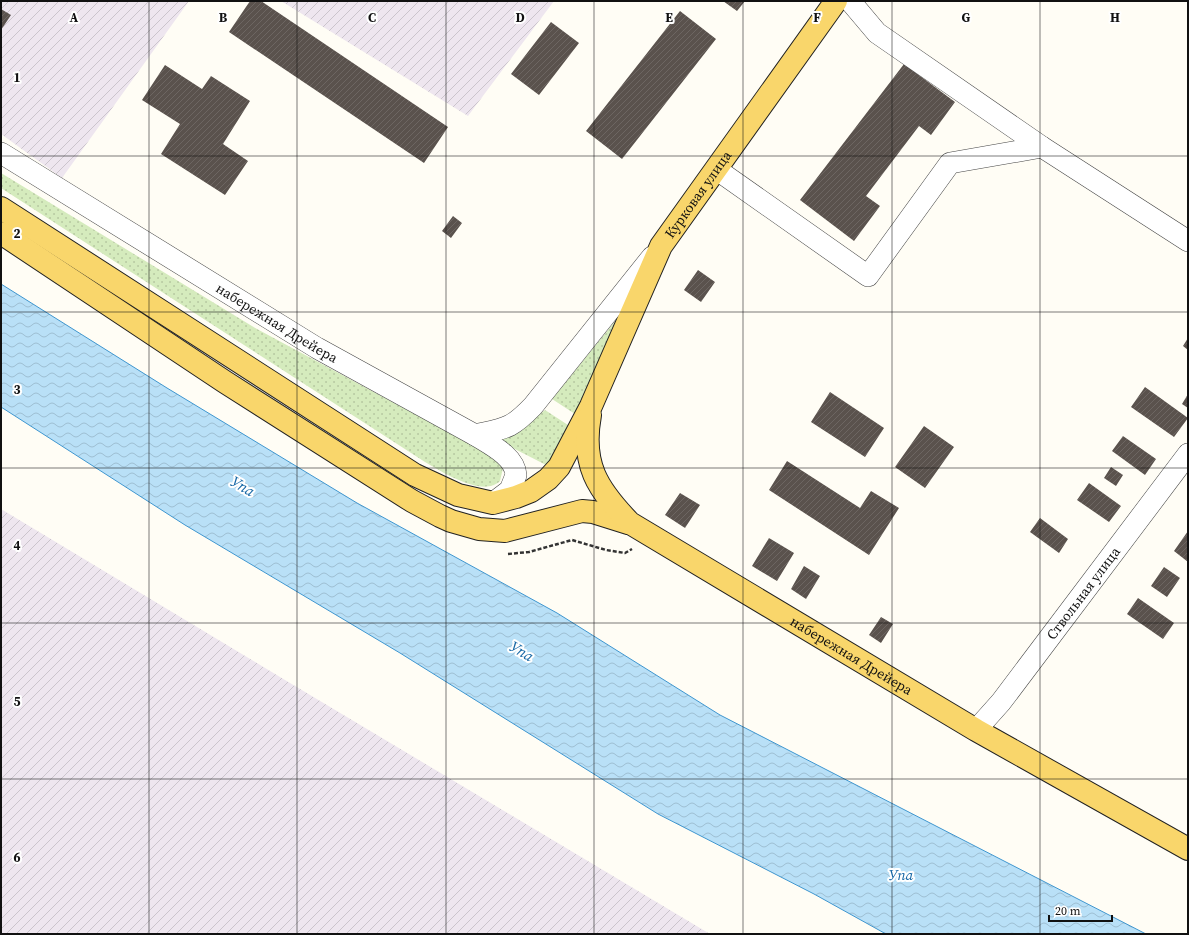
<svg xmlns="http://www.w3.org/2000/svg" width="1189" height="935" font-family="'Source Serif 4',serif">
<style>
.industrial{fill:url(#industrial-furrows)}
.grass{fill:url(#grass-dots)}
.water{fill:url(#water-waves);stroke:#3f96cf}
.building{fill:url(#building-hatch)}
.lines{fill:none;stroke-linecap:round;stroke-linejoin:round}
.minor-casing{stroke:#444;stroke-width:22}
.major-casing{stroke:#222;stroke-width:24}
.path{stroke:#333;stroke-width:2.5;stroke-dasharray:4 2;stroke-linecap:butt}
.minor{stroke:#fff;stroke-width:21}
.major{stroke:#f9d66b;stroke-width:22}
.grid{fill:none;stroke:#111;stroke-width:1;stroke-opacity:0.55}
.labels{text-anchor:middle;dominant-baseline:central;stroke-width:4;stroke-linejoin:round;paint-order:stroke}
.street-label{font-size:14px;fill:#111;stroke:#fff}
.water-label{font-size:15px;font-style:italic;fill:#1768a6;stroke:#fff}
.grid-label{font-size:13px;text-anchor:middle;font-weight:bold;fill:#111;stroke:#fff;stroke-width:4;stroke-linejoin:round;paint-order:stroke}
</style>
<defs>
<pattern id="industrial-furrows" width="10" height="10" patternUnits="userSpaceOnUse"><rect width="10" height="10" fill="#eee6ef"/><path d="M-1 1l2-2M0 10L10 0M9 11l2-2" fill="none" stroke="#cbc4cc"/></pattern>
<pattern id="grass-dots" width="8" height="8" patternUnits="userSpaceOnUse"><rect width="8" height="8" fill="#d5ebbd"/><path d="M2 2h.1M6 6h.1" fill="none" stroke="#b6c8a1" stroke-width="1.8" stroke-linecap="round"/></pattern>
<pattern id="water-waves" width="16" height="10" patternUnits="userSpaceOnUse"><rect width="16" height="10" fill="#b9e0f7"/><path d="M0 5q4-4 8 0t8 0" fill="none" stroke="#9ebfd3"/></pattern>
<pattern id="building-hatch" width="6" height="6" patternUnits="userSpaceOnUse"><rect width="6" height="6" fill="#5a524d"/><path d="M-1 1l2-2M0 6l6-6M5 7l2-2" fill="none" stroke="#6d6662"/></pattern>
</defs>
<rect width="100%" height="100%" fill="#fffdf5"/>
<path class="industrial" d="M1,1h188l-127,177 -61,-44z
M281,1h273l-86,115z
M1,509l279,168 430,257h-709z"/>
<path class="grass" d="M1,173l256,156 241,130 5,9 -3,13c-17,17 -58,-9 -75,-19l-424,-274z
M625,309l-50,105 -23,-15z
M545,410l23,15 -16,34 -6,6 -47,-24 24,-14z"/>
<path class="water" d="M1,284l166,104 190,115 200,110 163,102 426,219h-260l-72,-40 -156,-80 -258,-161 -215,-128 -184,-118z"/>
<path class="building" d="M250,1h11l187,126 -24,36 -195,-131z
M723,1h22l-8,10z
M1,9l10,6 -10,15z
M680,11l36,28 -94,120 -36,-28z
M551,22l28,21 -40,52 -28,-21z
M904,64l51,38 -24,33 -12,-9 -53,70 14,10 -26,35 -54,-41z
M165,65l37,24 9,-13 39,25 -27,43 25,17 -23,34 -64,-41 19,-30 -38,-24z
M453,216l9,7 -11,15 -9,-7z
M698,270l17,12 -14,20 -17,-12z
M1188,338v12l-5,-4z
M1145,387l43,31 -14,19 -43,-30z
M830,392l54,36 -19,29 -54,-35z
M1188,394v14l-6,-4z
M924,426l30,21 -29,41 -30,-21z
M1123,436l33,23 -11,16 -33,-24z
M787,461l73,47 11,-17 28,17 -30,47 -100,-65z
M1111,467l12,8 -7,11 -12,-8z
M1089,483l32,23 -12,16 -32,-22z
M680,493l20,12 -15,23 -20,-13z
M1040,518l28,21 -9,14 -29,-21z
M1188,531v31l-14,-11z
M769,538l25,15 -17,28 -25,-15z
M804,566l16,10 -14,23 -15,-10z
M1164,567l16,11 -13,19 -16,-11z
M1138,598l36,25 -11,16 -36,-25z
M881,617l12,7 -12,19 -12,-8z"/>
<g class="lines">
<defs>
<g id="minor">
<path d="M850,1l27,32 165,114 146,94"/>
<path id="s1" d="M1,153l316,195 158,87c14,9 40,21 41,40l-6,15 -17,13"/>
<path d="M716,169l152,107 82,-113 92,-16"/>
<path d="M475,435c31,-7 36,-6 58,-29l119,-149"/>
<path id="s2" d="M976,730l25,-28 187,-248"/>
</g>
<g id="major">
<path id="s3" d="M1,208l414,267 43,20 35,8 23,-6 15,-6 17,-12 11,-12 32,-61 70,-160 175,-245"/>
<path d="M1,233l224,149 187,119 28,15 11,5 28,8 26,2 77,-20 11,1 35,11"/>
<path id="s4" d="M590,415c-9,49 7,74 40,108l346,207 212,119"/>
</g>
</defs>
<use href="#minor" class="minor-casing"/>
<use href="#major" class="major-casing"/>
<path class="path" d="M508,554l21,-2 43,-12 34,10 19,3 7,-4"/>
<use href="#minor" class="minor"/>
<use href="#major" class="major"/>
</g>
<path class="grid" d="M149,1v933M297,1v933M446,1v933M594,1v933M743,1v933M892,1v933M1040,1v933M1,156h1187M1,312h1187M1,468h1187M1,623h1187M1,779h1187"/>
<g class="labels">
<g class="street-label">
<text stroke="none"><textPath href="#s3" startOffset="960">Курковая улица</textPath></text>
<text stroke="none"><textPath href="#s1" startOffset="324">набережная Дрейера</textPath></text>
<text stroke="none"><textPath href="#s2" startOffset="174">Ствольная улица</textPath></text>
<text stroke="none"><textPath href="#s4" startOffset="379">набережная Дрейера</textPath></text>
</g>
<g class="water-label">
<text transform="translate(243 486) rotate(31)">Упа</text>
<text transform="translate(522 651) rotate(31)">Упа</text>
<text x="901" y="874">Упа</text>
</g>
</g>
<g class="grid-label">
<text x="74" y="22">A</text>
<text x="223" y="22">B</text>
<text x="372" y="22">C</text>
<text x="520" y="22">D</text>
<text x="669" y="22">E</text>
<text x="817" y="22">F</text>
<text x="966" y="22">G</text>
<text x="1115" y="22">H</text>
<text x="17" y="82">1</text>
<text x="17" y="238">2</text>
<text x="17" y="394">3</text>
<text x="17" y="550">4</text>
<text x="17" y="706">5</text>
<text x="17" y="862">6</text>
</g>
<rect width="1189" height="935" fill="none" stroke="#111111" stroke-width="4"/>
<path d="M1049 915v6h63v-6" fill="none" stroke="#111111" stroke-width="2"/>
<text x="1055" y="915" font-size="12" fill="#111111" stroke="#ffffff" stroke-width="3" paint-order="stroke">20 m</text>
</svg>
